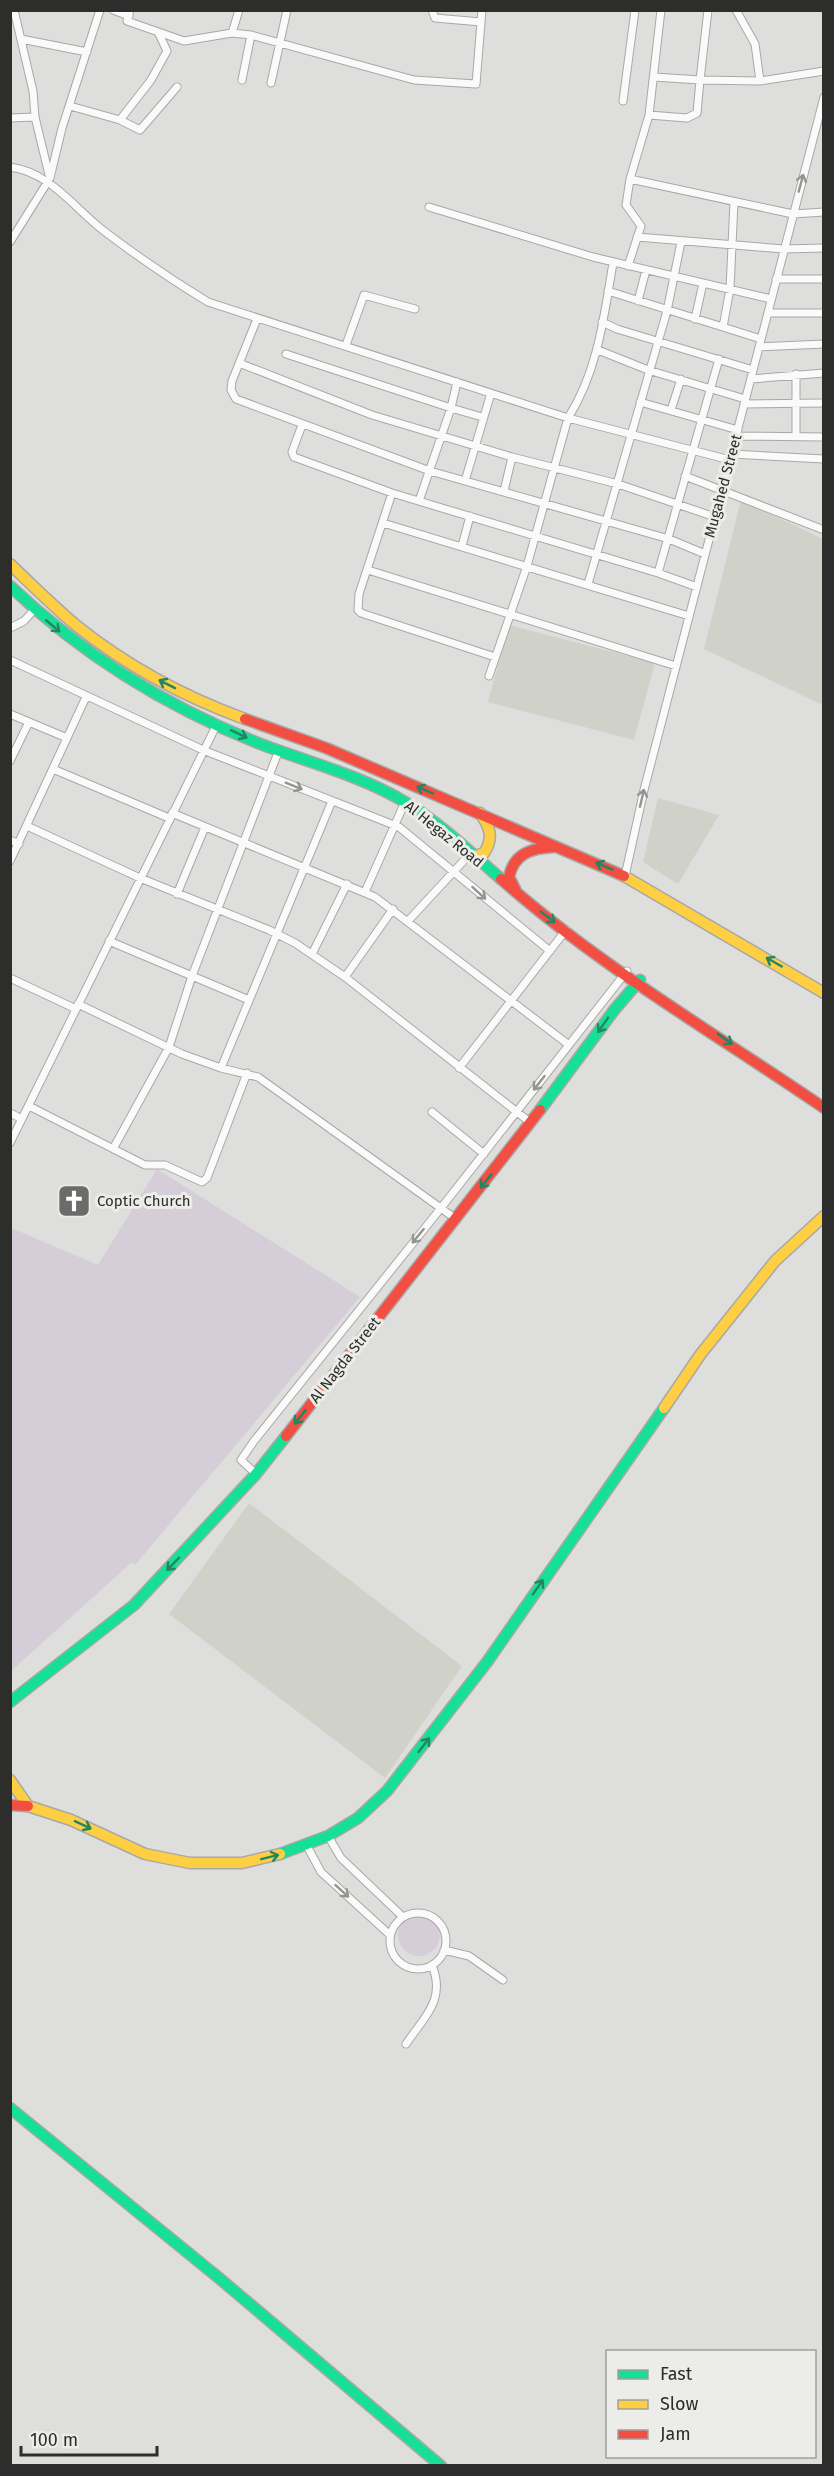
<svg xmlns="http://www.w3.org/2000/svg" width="834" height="2476" font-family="'Fira Sans',sans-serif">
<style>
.built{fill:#d0d1c9}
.green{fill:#d5ced8}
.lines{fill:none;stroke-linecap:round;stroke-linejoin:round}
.street-casing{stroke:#a8a8a6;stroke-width:9}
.fast-casing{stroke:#a8a8a6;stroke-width:13}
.slow-casing{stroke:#a8a8a6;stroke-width:13}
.jam-casing{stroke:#a8a8a6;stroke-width:13}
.street{stroke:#fafafa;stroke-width:7}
.fast{stroke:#16e098;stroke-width:10}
.slow{stroke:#ffcf43;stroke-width:10}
.jam{stroke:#f24e42;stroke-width:10}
.oneway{stroke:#949493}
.oneway2{stroke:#228662}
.labels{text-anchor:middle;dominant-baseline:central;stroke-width:6;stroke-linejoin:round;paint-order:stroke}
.street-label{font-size:15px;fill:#2d2d2c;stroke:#ecece8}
.poi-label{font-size:15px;fill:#2d2d2c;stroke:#ecece8;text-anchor:start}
</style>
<rect width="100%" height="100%" fill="#dededc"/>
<path class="built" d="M741,500l82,39v166l-119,-56z
M509,625l146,38 -21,77 -146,-38z
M658,798l61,17 -41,69 -35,-22z
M249,1503l213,163 -77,112 -216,-164z"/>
<path class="green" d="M157,1169l203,128 -225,268 -3,-3 -121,109v-443l87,37z
M398 1935a21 21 0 1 1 42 0a21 21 0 1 1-42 0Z"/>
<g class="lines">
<defs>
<path id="street" d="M14,10l19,81 2,26 14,58
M113,10l16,6
M130,10l-3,11 57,20 48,-8 19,2 163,45 62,4 6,-74
M432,10l3,8 46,4
M661,10l-12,105 -19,64 163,35 31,-2
M708,10l-8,70 60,1 64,-10
M736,10l19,34 5,37
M232,33l7,-23
M21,39l66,13
M242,80l9,-45
M271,83l16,-73
M623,101l12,-91
M70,106l50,14 20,10 37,-43
M649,115l38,3 10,-5 3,-33 -46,-3
M10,118l25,-1
M120,120l31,-40 16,-29 -8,-17
M10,167c40,5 64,41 94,64 34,26 68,49 104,71l360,116 162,42
M429,207l164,50 178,42
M637,237l147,12 40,-1
M10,242l40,-64 12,-50 38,-118
M628,266l13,-40 -15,-21 4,-26
M776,279h48
M608,291l153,48
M638,301l8,-31
M768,313h56
M257,319l-25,62 -1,9 5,9 194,72 239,68 36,15
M695,319l8,-36
M602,322l15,7 136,41
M723,327l7,-38 4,-87
M346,345l18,-50 51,14
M759,347l65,-3
M598,350l50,20 97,29
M286,354l165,54 6,-26
M239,363l133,52 140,42 106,27 97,33
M751,379l73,-6
M640,402l98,28
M744,404l80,-1
M671,410l10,-31
M302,425l-10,27 2,5 98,36 266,80 39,14
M736,436l88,1
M796,436v-62
M731,454l93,5
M685,476l139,54
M465,481l26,-88
M504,491l8,-34
M392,493l-33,101 -1,16 3,3 134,44
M419,501l32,-93 31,9
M383,523l306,93
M462,546l8,-30
M368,570l308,96
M658,573l61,-214
M588,584l79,-273 14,-69
M10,628l14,-7 10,-11
M10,660l193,90 196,77 151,124
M489,676l38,-110 41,-148c30,-47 36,-102 45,-155
M10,714l57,24
M10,761l19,-39
M53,769l116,49
M172,813l203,84 194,148
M27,826l113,52 129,52 26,13 50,34 186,146
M10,840l9,4
M10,861l76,-164
M625,876l19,-86 180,-693
M365,892l40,-90
M177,894l28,-67
M408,921l62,-67
M109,941l140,59
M312,954l35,-70
M345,977l48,-68
M10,978l66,31
M78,1004l104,50 39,14 37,9 198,142
M221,1068l111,-267
M459,1068l107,-138
M29,1106l116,59h20l37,17 5,-4 40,-105
M432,1112l52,42
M10,1113l12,6
M10,1143l207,-419
M113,1149l56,-102 23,-71 87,-226
M256,1474l-15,-14 13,-19 187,-233 186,-237
M328,1836l13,22 62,59
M307,1846l14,26 69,63
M390 1941a28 28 0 1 1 56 0a28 28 0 1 1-56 0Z
M444,1950l25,6 34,24
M406,2044c19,-28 40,-44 26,-79"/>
<path id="fast" d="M10,586c73,69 155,120 248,157 49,19 102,32 147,59 35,21 65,50 96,77
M540,1110l75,-101 25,-29
M10,1702l124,-97 122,-131 30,-38
M280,1854l48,-18 30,-18 29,-27 100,-129 177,-254
M10,2108l209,170 222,188"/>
<path id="slow" d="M10,564c22,21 44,43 67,62 50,40 108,71 168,93
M473,857l11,-4c10,-15 6,-26 -4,-40
M624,876l200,117
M664,1408l36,-53 75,-94 49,-45
M10,1780l18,26 43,14 74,34 45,9h52l38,-9"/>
<path id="jam" d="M245,719l81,29 298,128
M501,879c98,87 215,155 323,229
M516,891l-7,-14c5,-24 23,-29 45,-30
M286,1436l254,-326
M10,1805l18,1"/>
</defs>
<use href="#street" class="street-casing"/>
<use href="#fast" class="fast-casing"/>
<use href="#slow" class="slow-casing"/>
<use href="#jam" class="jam-casing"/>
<use href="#street" class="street"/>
<use href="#fast" class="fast"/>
<use href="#slow" class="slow"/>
<use href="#jam" class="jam"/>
</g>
<defs><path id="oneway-shaft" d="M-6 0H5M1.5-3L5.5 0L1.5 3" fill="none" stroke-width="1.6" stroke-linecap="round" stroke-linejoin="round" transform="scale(1.5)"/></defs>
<g class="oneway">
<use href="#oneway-shaft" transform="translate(801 183) rotate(-75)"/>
<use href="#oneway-shaft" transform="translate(294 786) rotate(22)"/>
<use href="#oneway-shaft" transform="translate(642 798) rotate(-77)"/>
<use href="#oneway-shaft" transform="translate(479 893) rotate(42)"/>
<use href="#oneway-shaft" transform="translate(539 1083) rotate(128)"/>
<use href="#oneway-shaft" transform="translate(418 1236) rotate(129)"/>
<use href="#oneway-shaft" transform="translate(342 1891) rotate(42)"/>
</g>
<g class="oneway2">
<use href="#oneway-shaft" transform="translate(53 626) rotate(40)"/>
<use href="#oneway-shaft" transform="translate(167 684) rotate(-153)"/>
<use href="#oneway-shaft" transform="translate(239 734) rotate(25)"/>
<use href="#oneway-shaft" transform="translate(425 790) rotate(-157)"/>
<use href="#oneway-shaft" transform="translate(604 866) rotate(-156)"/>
<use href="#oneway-shaft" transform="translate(548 917) rotate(37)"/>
<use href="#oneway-shaft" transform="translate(774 962) rotate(-150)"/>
<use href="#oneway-shaft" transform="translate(603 1025) rotate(125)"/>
<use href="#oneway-shaft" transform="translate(725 1039) rotate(35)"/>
<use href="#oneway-shaft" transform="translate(486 1181) rotate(128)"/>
<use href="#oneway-shaft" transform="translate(300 1417) rotate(128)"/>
<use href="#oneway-shaft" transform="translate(173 1564) rotate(134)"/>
<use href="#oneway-shaft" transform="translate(538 1587) rotate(-55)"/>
<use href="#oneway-shaft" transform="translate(424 1745) rotate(-52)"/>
<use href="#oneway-shaft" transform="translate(83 1825) rotate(25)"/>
<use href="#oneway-shaft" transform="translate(270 1857) rotate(-14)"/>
</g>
<defs>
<symbol id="church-square" viewBox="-11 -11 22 22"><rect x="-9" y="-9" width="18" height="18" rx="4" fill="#6b6b6a" stroke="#ecece8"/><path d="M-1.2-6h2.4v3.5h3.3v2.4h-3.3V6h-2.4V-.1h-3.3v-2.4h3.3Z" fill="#fff"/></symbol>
</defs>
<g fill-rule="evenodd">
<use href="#church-square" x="55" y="1182" width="38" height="38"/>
</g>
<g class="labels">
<g class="street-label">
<text transform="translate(723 486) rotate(-75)">Mugahed Street</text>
<text transform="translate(444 834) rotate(39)">Al Hegaz Road</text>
<text transform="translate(345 1360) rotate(-52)">Al Nagda Street</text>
</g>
<g class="poi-label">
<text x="97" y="1201">Coptic Church</text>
</g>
</g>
<rect width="834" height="2476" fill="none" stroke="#2d2d2c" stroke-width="24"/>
<rect x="606" y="2350" width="210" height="108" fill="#ecece8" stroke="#a0a09d" stroke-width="1.5"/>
<rect x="618" y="2370" width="30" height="9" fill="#16e098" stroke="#a0a09d" stroke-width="1.5"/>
<text x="660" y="2380" font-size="18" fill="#2d2d2c">Fast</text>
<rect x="618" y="2400" width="30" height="9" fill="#ffcf43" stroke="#a0a09d" stroke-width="1.5"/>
<text x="660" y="2410" font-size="18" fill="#2d2d2c">Slow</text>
<rect x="618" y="2430" width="30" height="9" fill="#f24e42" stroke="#a0a09d" stroke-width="1.5"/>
<text x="660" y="2440" font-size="18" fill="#2d2d2c">Jam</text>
<path d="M21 2446v9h136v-9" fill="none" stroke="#2d2d2c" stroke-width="3"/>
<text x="30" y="2446" font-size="18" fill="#2d2d2c" stroke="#ecece8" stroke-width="4.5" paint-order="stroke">100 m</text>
</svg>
